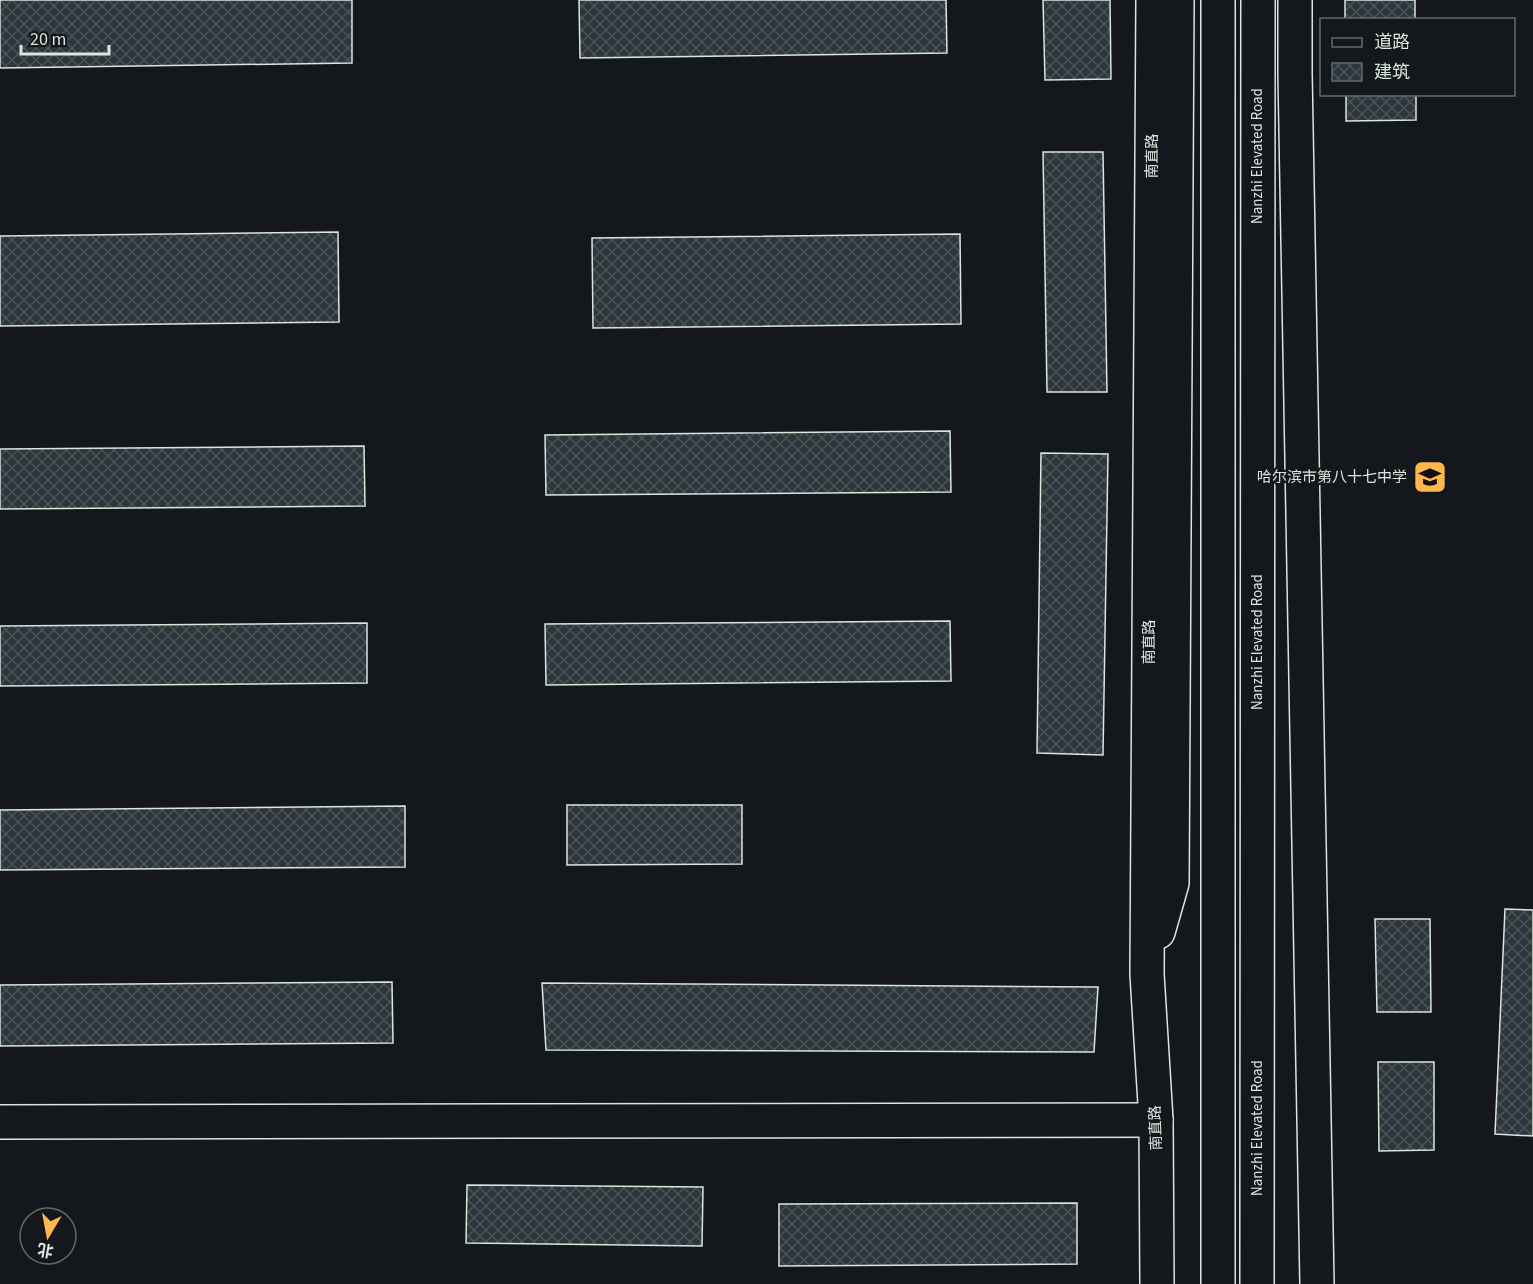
<svg xmlns="http://www.w3.org/2000/svg" width="1533" height="1284" font-family="'Source Sans 3','Noto Sans SC',sans-serif">
<style>
.building{fill:url(#building-cross-hatch);stroke:#d8e6dc;stroke-width:1.5}
.lines{fill:none;stroke-linecap:round;stroke-linejoin:round}
.minor-casing{stroke:#d8e6dc;stroke-width:36}
.highway-casing{stroke:#d8e6dc;stroke-width:36}
.minor{stroke:#14181c;stroke-width:33}
.highway{stroke:#14181c;stroke-width:33}
.labels{text-anchor:middle;dominant-baseline:central;stroke-width:4.5;stroke-linejoin:round;paint-order:stroke}
.street-label{font-size:15px;fill:#d8e6dc;stroke:#14181c}
.poi-label{font-size:15px;fill:#d8e6dc;stroke:#14181c;text-anchor:end}
</style>
<defs>
<pattern id="building-cross-hatch" width="8" height="8" patternUnits="userSpaceOnUse" patternTransform="scale(1.5)"><rect width="8" height="8" fill="#2c363c"/><path d="M0 0l8 8M0 8l8-8" fill="none" stroke="#4a5358"/></pattern>
</defs>
<rect width="100%" height="100%" fill="#14181c"/>
<path class="building" d="M0,0h352v63l-352,5z
M579,0h367l1,53 -367,5z
M1043,0h67l1,79 -66,1z
M1345,0h70v20h-70z
M1346,94h70v26l-70,1z
M1043,152h60l4,240h-60z
M338,232l1,90 -339,4v-90z
M960,234l1,90 -368,4 -1,-90z
M950,431l1,61 -405,3 -1,-60z
M364,446l1,60 -365,3v-60z
M1041,453l67,1 -5,301 -66,-2z
M950,621l1,60 -405,4 -1,-61z
M367,623v60l-367,3v-60z
M567,805h175v59l-175,1z
M405,806v61l-405,3v-60z
M1505,909l28,1v226l-38,-2z
M1375,919h55l1,93h-54z
M392,982l1,61 -393,3v-61z
M542,983l556,4 -4,65 -548,-2z
M1378,1062h56v88l-55,1z
M467,1185l236,2 -1,59 -236,-3z
M1077,1203v61l-298,2v-62z"/>
<g class="lines">
<defs>
<path id="minor" d="M0,1122l1156,-2"/>
<path id="highway" d="M1153,0l-6,974 9,146 1,164
M1295,0v73l22,1211
M1158,932l14,-49 5,-883
M1218,1284v-1284
M1257,1284l1,-1284"/>
</defs>
<use href="#minor" class="minor-casing"/>
<use href="#highway" class="highway-casing"/>
<use href="#minor" class="minor"/>
<use href="#highway" class="highway"/>
</g>
<defs>
<symbol id="school-square" viewBox="-11 -11 22 22"><rect x="-9" y="-9" width="18" height="18" rx="4" fill="#ffb74d" stroke="#14181c"/><path d="M0-5L7-2L0 1L-7-2ZM-4 1L0 2.5L4 1V4Q0 6-4 4Z" fill="#111"/></symbol>
</defs>
<g fill-rule="evenodd">
<use href="#school-square" x="1411" y="458" width="38" height="38"/>
</g>
<g class="labels">
<g class="street-label">
<text transform="translate(1152 156) rotate(-90)">南直路</text>
<text transform="translate(1257 156) rotate(-90)">Nanzhi Elevated Road</text>
<text transform="translate(1149 642) rotate(-90)">南直路</text>
<text transform="translate(1257 642) rotate(-90)">Nanzhi Elevated Road</text>
<text transform="translate(1156 1128) rotate(-92)">南直路</text>
<text transform="translate(1257 1128) rotate(-90)">Nanzhi Elevated Road</text>
</g>
<g class="poi-label">
<text x="1407" y="477">哈尔滨市第八十七中学</text>
</g>
</g>
<rect x="1320" y="18" width="195" height="78" fill="#14181c" stroke="#626a69" stroke-width="1.5"/>
<rect x="1332" y="38" width="30" height="9" fill="#14181c" stroke="#626a69" stroke-width="1.5"/>
<text x="1374" y="48" font-size="18" fill="#d8e6dc">道路</text>
<rect x="1332" y="63" width="30" height="18" fill="url(#building-cross-hatch)" stroke="#626a69" stroke-width="1.5"/>
<text x="1374" y="78" font-size="18" fill="#d8e6dc">建筑</text>
<g transform="translate(48 1236) rotate(190)"><circle r="28" fill="#14181c" stroke="#626a69" stroke-width="1.5"/>
<path d="M0-4.5L10 22L0 15L-10 22Z" fill="#ffb74d"/>
<text y="-9" font-size="16" font-weight="bold" text-anchor="middle" fill="#d8e6dc">北</text>
</g>
<path d="M21 45v9h88v-9" fill="none" stroke="#d8e6dc" stroke-width="3"/>
<text x="30" y="45" font-size="18" fill="#d8e6dc" stroke="#14181c" stroke-width="4.5" paint-order="stroke">20 m</text>
</svg>
